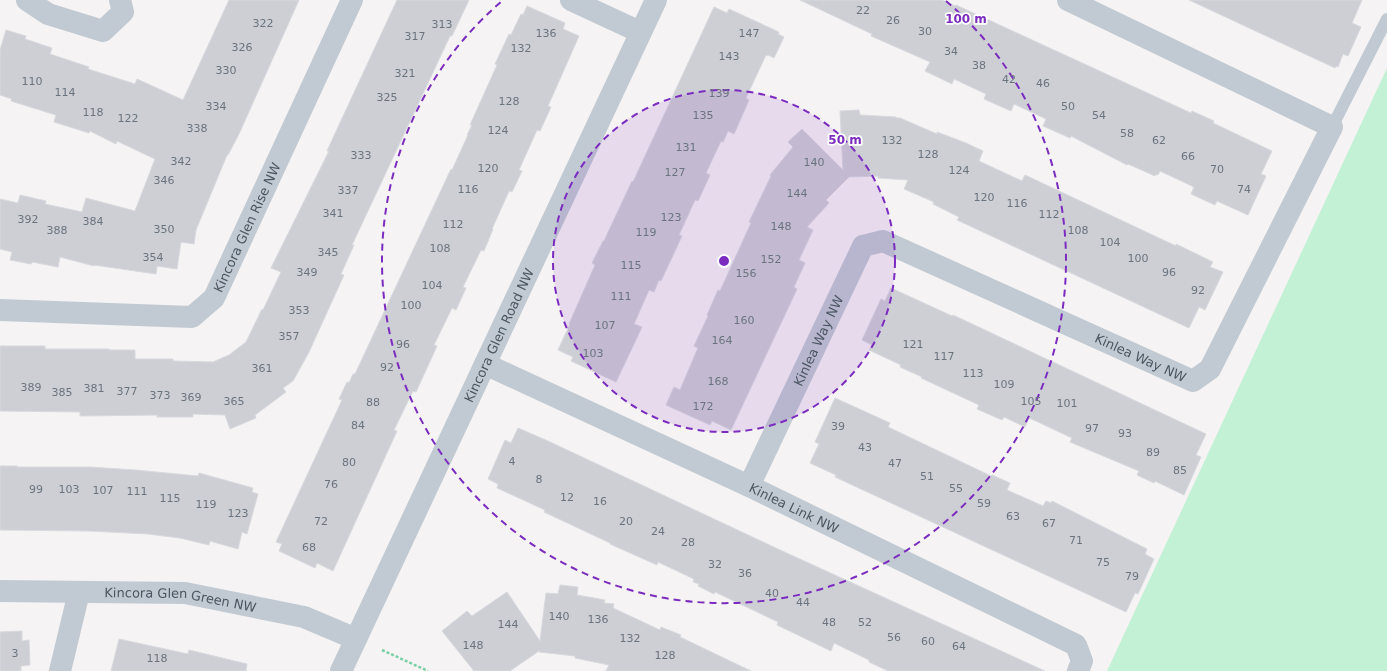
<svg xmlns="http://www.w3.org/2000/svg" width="1387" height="671" font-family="'DejaVu Sans',sans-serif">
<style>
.green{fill:#c3f1d5}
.building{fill:#cdcfd5;stroke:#d7d9de}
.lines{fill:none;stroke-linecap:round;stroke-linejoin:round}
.path{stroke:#7ad0a6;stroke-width:2.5;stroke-dasharray:3 2;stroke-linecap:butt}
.service{stroke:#c1cad2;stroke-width:12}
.minor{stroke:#c1cad2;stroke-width:22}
.tertiary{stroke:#c1cad2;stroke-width:22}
.ring{fill:none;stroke:#7b2cbf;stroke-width:2;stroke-dasharray:7 5}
.labels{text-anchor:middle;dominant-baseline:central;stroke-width:3.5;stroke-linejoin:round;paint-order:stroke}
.number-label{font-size:11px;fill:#6b747e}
.street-label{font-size:13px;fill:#4a5661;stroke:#fff}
.centre{fill:#7b2cbf;stroke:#fff;stroke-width:2}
.ring-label{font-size:12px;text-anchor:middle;font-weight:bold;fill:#7b2cbf;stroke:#fff;stroke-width:3.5;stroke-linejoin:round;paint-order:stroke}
</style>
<rect width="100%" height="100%" fill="#f5f3f3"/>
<path class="green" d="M1387,68v603h-280z"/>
<path class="building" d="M229,0h70l-60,134 -11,21h-1l-31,75 -2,14 -13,-2 -4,27 -20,-3 -1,8 -62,-9v1l-34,-9 -2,10 -26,-5 -1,2 -21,-4 2,-8 -12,-3v-50l18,4 2,-8 26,6 -1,3 37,8 4,-14 49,13 20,-52 -38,-18 -1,3 -26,-13 -1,2 -35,-11 2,-7 -45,-14 1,-2 -12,-4v-45l6,-20 20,6 -1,3 27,9 -2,6 39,13 -1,2 47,15 2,-5 46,21z
M397,0h72l-17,36h-2l-98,209h2l-13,29 3,1 -35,77 -16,29 -10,7 3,4 -31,23 1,3 -26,11 -5,-14 -32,-1v3h-36v-2l-77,1v-4l-80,-1v-65h45v3h64v1h26v9h38v2l40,1 16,-7 17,-13 16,-33 1,1 18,-38 -10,-4 58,-117h-2l11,-24z
M800,0h142l13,6 1,-1 235,108 1,-2 22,10 -1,2 59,28 -11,23 5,2 -18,39 -31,-14 -2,4 -24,-11 3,-7 -34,-16 -2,4 -2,-1 -1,2 -27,-12 -1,1 -56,-29 -1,2 -27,-12 3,-7 -32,-15 -3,7 -27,-12 2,-5 -32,-15 -2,5 -27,-13 5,-9 -59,-26 1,-2z
M1189,0h173l-10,23 9,4 -13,29 -5,-2 -5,13 -2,-1 -1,2z
M527,6l38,17 -2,6 16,7 -31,70 3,1 -11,24 -3,-1 -18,40 3,1 -10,21 -3,-1 -17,38h1l-9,22 -3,-1 -18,37 3,1 -10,22 -4,-2 -18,37 3,1 -21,46 -3,-1 -19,39 3,1 -64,140 -16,-8 -2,5 -36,-17 3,-7 -6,-2 66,-142 -3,-1 8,-17 2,1 4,-9h2l96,-205 1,1 16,-35h-1l5,-10h-2l27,-60 -2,-1 14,-30 2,1 10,-21 2,1z
M714,7l13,6 2,-4 50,23 -1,2 6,3 -10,21 -6,-3v1l-2,-1 -20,43 3,2 -15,34 -6,-3 -5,11 -2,-1 -15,32 4,2 -12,26 -3,-1 -16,35 3,1 -21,45 -2,-1 -5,12 -5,-2 -15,34 8,3 -26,55 -45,-21 2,-4 -15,-7 12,-26h-1l26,-59 -3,-2 11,-22h1l28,-60 1,1z
M859,110l1,5 36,2v1h4l37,16v-2l29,11 17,8 -4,10 43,20 3,-6 151,71v-2l37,18 -3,5 13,5 -18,38 -6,-3 -10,21 -232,-108 2,-3 -26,-13 1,-2 -30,-13 4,-9 -30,-2v-2l-29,1 -23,23 3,3 -22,24 6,3 -14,30 6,3 -11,24 3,2 -66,141 -19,-9 -2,4 -44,-20 8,-18 6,3 18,-42 -4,-2 14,-30 -1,-1 11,-25 2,1 31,-68 -2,-1 22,-46 -1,-1 23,-28 -5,-5 14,-13 41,41 -3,-59z
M891,288l61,28 1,-1 253,119 -10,21 5,2 -17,38 -29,-14 -1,2 -17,-8 2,-4 -69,-29 2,-4 -34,-16 -9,-4 -4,9 -21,-10 -2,3 -25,-11 2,-4 -58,-27 1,-1 -22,-10 1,-2 -32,-15 3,-5 -10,-5 19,-41 4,2z
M835,398l55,25 -2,4 103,49 1,-1 18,8 -3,7 36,16 3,-5 5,2 1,-2 95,48 -2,5 9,5 -16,35 -3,-1 -9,19 -291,-135 1,-2 -26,-12 9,-19 -4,-2z
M518,428l30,13 230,108 267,122h-157l-19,-9v-2l-35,-17 -3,8 -54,-26 1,-3 -63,-30 -1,2 -16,-8 1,-2 -6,-2 1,-3 -36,-17 -1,3 -47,-21v-1l-66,-31 1,-2 -48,-22 1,-4 -10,-5 17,-39 6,3z
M0,466h17v1h73l45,3 63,6 1,-3 54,15 -1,4 6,2 -11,40 -5,-2 -4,17 -28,-8 -1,4 -29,-7 -32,-4 -58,-3 -90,-1z
M560,585l18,2 -1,8 28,5 -1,3 10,1 -1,4 47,22 1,-3 20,8 -1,2 71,34h-145l3,-6 -34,-7v-2l-36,-4v-1l-29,20h-36l-32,-40 25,-20 5,5 35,-24 33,49 6,-48 12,1z
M22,631v10l7,-1 1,25 -9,1v5h-21v-39z
M119,639l69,15 1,-4 58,14 -1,7h-135z"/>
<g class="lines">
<path class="path" d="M382,650l46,21"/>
<path class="service" d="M1332,127l55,-108"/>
<g class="minor">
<path d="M27,0l21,14 55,17 20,-19 -3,-12"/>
<path d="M571,0l69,32"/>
<path id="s1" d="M0,310l192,7 22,-19 138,-298"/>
<path id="s2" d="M485,364l264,122 327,159 6,16 -4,10"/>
<path id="s3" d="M749,486l114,-240 20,-5 310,140 17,-12 122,-242 -264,-127"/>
<path id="s4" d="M0,591l185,2 119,24 52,22"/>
<path d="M60,671l19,-79"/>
</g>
<path class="tertiary" id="s5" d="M341,671l315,-671"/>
</g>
<circle cx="724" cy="261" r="171" fill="#7b2cbf" fill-opacity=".12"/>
<g class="ring">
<circle cx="724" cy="261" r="171"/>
<path d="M946 1A342 342 0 1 1 502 1"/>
</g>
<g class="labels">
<g class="number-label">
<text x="863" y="10">22</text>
<text x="893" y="20">26</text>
<text x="263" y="23">322</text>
<text x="442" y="24">313</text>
<text x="925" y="31">30</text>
<text x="546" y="33">136</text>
<text x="749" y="33">147</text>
<text x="415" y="36">317</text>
<text x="242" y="47">326</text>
<text x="521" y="48">132</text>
<text x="951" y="51">34</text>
<text x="729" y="56">143</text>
<text x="979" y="65">38</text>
<text x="226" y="70">330</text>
<text x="405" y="73">321</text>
<text x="1009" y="79">42</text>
<text x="32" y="81">110</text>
<text x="1043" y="83">46</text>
<text x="65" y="92">114</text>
<text x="719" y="93">139</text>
<text x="387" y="97">325</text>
<text x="509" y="101">128</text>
<text x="216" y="106">334</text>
<text x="1068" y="106">50</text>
<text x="93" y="112">118</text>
<text x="703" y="115">135</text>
<text x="1099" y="115">54</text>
<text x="128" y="118">122</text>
<text x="197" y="128">338</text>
<text x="498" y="130">124</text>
<text x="1127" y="133">58</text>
<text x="892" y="140">132</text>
<text x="1159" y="140">62</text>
<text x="686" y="147">131</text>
<text x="928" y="154">128</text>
<text x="361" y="155">333</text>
<text x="1188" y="156">66</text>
<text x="181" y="161">342</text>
<text x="814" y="162">140</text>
<text x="488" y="168">120</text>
<text x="1217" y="169">70</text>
<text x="959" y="170">124</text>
<text x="675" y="172">127</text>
<text x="164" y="180">346</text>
<text x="468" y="189">116</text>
<text x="1244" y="189">74</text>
<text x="348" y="190">337</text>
<text x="797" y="193">144</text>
<text x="984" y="197">120</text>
<text x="1017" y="203">116</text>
<text x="333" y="213">341</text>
<text x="1049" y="214">112</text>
<text x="671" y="217">123</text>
<text x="28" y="219">392</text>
<text x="93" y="221">384</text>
<text x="453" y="224">112</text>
<text x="781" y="226">148</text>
<text x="164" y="229">350</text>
<text x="57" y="230">388</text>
<text x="1078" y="230">108</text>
<text x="646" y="232">119</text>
<text x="1110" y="242">104</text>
<text x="440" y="248">108</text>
<text x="328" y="252">345</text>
<text x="153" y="257">354</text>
<text x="1138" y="258">100</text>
<text x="771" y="259">152</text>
<text x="631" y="265">115</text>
<text x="307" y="272">349</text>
<text x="1169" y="272">96</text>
<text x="746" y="273">156</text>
<text x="432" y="285">104</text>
<text x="1198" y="290">92</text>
<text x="621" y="296">111</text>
<text x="411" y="305">100</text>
<text x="299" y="310">353</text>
<text x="744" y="320">160</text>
<text x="605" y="325">107</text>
<text x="289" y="336">357</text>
<text x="722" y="340">164</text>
<text x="403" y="344">96</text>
<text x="913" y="344">121</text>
<text x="593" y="353">103</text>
<text x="944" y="356">117</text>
<text x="387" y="367">92</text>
<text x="262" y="368">361</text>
<text x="973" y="373">113</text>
<text x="718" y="381">168</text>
<text x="1004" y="384">109</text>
<text x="31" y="387">389</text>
<text x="94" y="388">381</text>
<text x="127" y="391">377</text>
<text x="62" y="392">385</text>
<text x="160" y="395">373</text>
<text x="191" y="397">369</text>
<text x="234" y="401">365</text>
<text x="1031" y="401">105</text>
<text x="373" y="402">88</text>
<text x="1067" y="403">101</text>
<text x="703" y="406">172</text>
<text x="358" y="425">84</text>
<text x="838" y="426">39</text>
<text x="1092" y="428">97</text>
<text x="1125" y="433">93</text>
<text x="865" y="447">43</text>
<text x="1153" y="452">89</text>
<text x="512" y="461">4</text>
<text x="349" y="462">80</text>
<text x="895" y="463">47</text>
<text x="1180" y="470">85</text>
<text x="927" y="476">51</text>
<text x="539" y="479">8</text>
<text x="331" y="484">76</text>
<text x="956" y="488">55</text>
<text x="36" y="489">99</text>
<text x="69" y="489">103</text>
<text x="103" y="490">107</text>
<text x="137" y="491">111</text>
<text x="567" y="497">12</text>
<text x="170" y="498">115</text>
<text x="600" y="501">16</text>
<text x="984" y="503">59</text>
<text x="206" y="504">119</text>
<text x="238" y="513">123</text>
<text x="1013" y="516">63</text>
<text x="321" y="521">72</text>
<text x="626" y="521">20</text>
<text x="1049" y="523">67</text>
<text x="658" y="531">24</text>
<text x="1076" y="540">71</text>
<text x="688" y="542">28</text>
<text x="309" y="547">68</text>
<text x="1103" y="562">75</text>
<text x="715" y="564">32</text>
<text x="745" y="573">36</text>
<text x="1132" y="576">79</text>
<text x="772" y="593">40</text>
<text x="803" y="602">44</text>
<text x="559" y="616">140</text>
<text x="598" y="619">136</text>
<text x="829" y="622">48</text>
<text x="865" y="622">52</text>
<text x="508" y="624">144</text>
<text x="894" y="637">56</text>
<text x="630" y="638">132</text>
<text x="928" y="641">60</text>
<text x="473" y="645">148</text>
<text x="959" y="646">64</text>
<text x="15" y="653">3</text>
<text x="665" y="655">128</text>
<text x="157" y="658">118</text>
</g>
<g class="street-label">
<text stroke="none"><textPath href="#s1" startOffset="299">Kincora Glen Rise NW</textPath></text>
<text stroke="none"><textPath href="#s5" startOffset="371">Kincora Glen Road NW</textPath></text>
<text stroke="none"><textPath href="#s3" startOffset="161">Kinlea Way NW</textPath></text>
<text stroke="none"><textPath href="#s3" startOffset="569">Kinlea Way NW</textPath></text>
<text stroke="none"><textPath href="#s2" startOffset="341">Kinlea Link NW</textPath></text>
<text stroke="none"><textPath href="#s4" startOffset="181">Kincora Glen Green NW</textPath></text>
</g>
</g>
<circle cx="724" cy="261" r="6" class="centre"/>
<g class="ring-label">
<text x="966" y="23">100 m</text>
<text x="845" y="144">50 m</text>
</g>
</svg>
